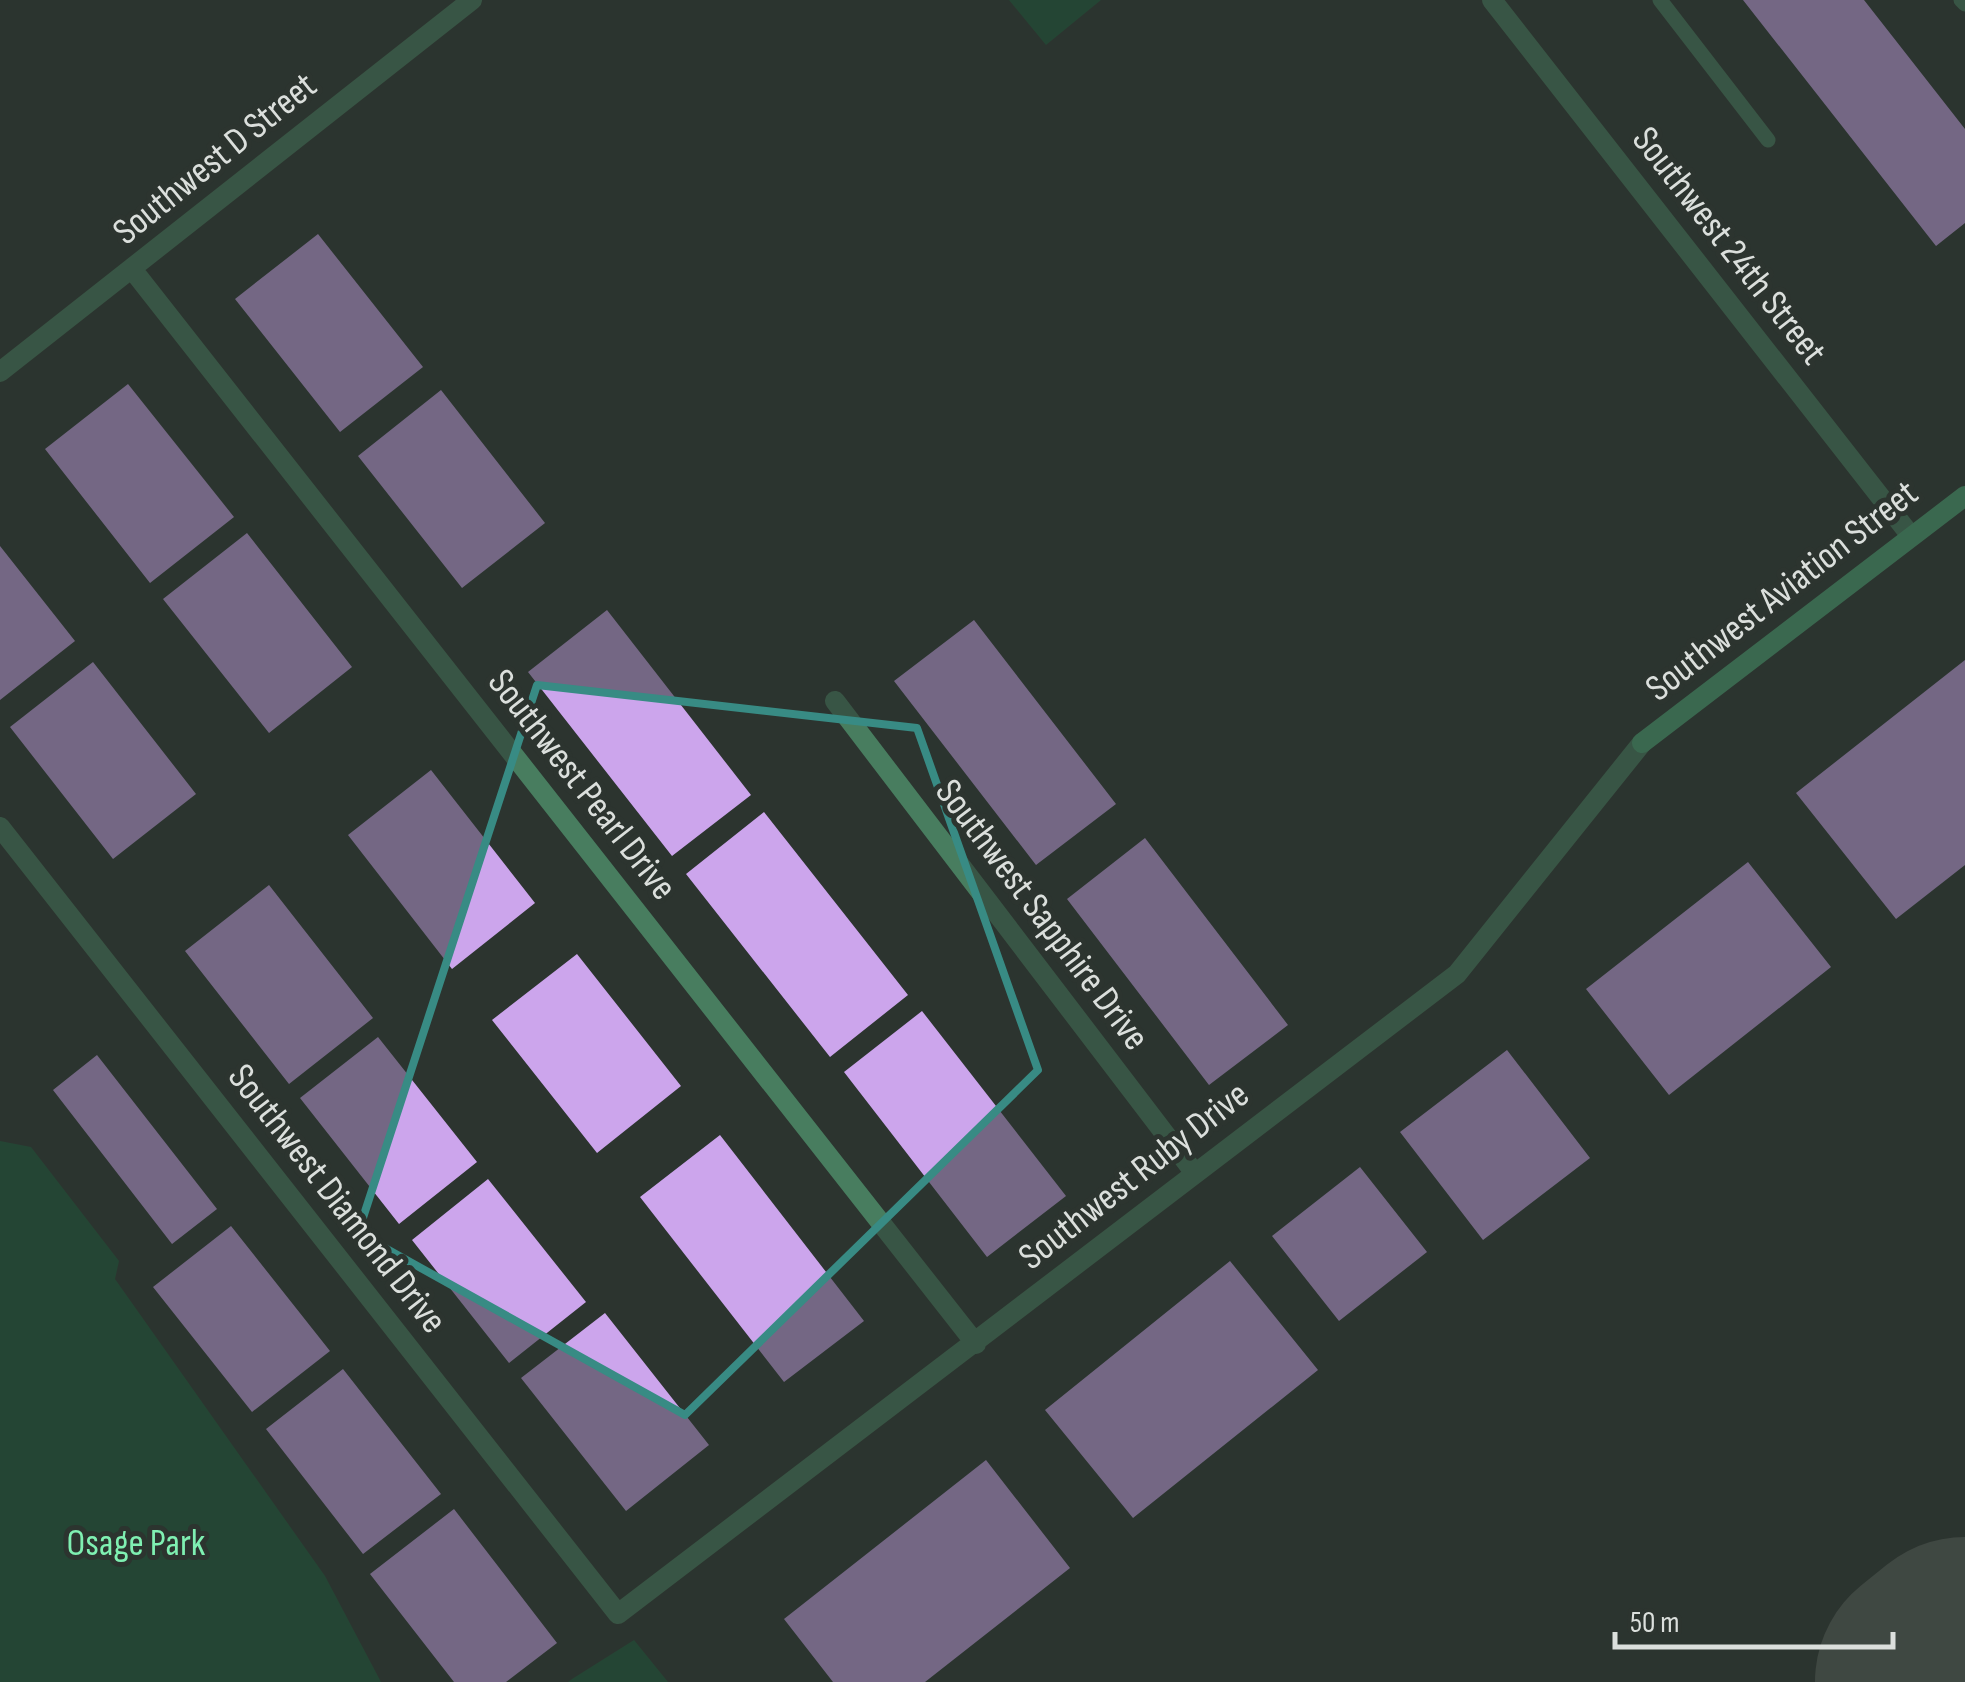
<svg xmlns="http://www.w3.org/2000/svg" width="1965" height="1682" font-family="'Sofia Sans Condensed',sans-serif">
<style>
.green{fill:#1c5a3b}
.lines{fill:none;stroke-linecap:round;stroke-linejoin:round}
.runway{stroke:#585f5a;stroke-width:248}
.building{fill:#cca5ec}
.lane{stroke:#487d5f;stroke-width:15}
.street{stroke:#487d5f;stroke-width:20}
.secondary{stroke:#4da777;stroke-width:20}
.marked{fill:none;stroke:#388b84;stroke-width:8;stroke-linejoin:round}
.labels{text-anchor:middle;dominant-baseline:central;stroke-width:10;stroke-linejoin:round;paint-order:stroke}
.street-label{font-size:38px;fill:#dbdfdc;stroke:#2c342f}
.park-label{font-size:38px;fill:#7ff0b2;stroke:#2c342f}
</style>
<rect width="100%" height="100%" fill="#2c342f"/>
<path class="green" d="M1009,0h92l-55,45z
M0,1141l31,6 88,114 -4,18 210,297 56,106h-381z
M634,1640l34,42h-100l4,-3z"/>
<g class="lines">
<path class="runway" d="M1939,1682l26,-21"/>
</g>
<path class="building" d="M1743,0h121l101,129v94l-29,23z
M318,234l105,133 -83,65 -105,-133z
M128,384l106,133 -84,66 -105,-134z
M441,390l104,133 -83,65 -104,-132z
M247,533l105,134 -83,66 -106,-134z
M0,546l75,95 -75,59z
M607,610l144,185 -79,61 -144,-184z
M974,620l142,184 -80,61 -142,-184z
M1965,660v205l-69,54 -100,-126z
M93,662l103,132 -83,65 -103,-132z
M431,770l104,133 -83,66 -104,-134z
M764,812l144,183 -78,62 -144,-183z
M1145,838l143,187 -79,60 -142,-186z
M1748,862l83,105 -162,128 -83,-106z
M269,885l104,133 -84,66 -104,-133z
M577,954l104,132 -84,67 -105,-133z
M922,1011l144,185 -79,61 -143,-185z
M378,1037l99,125 -78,62 -99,-126z
M1507,1050l83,108 -107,82 -83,-108z
M97,1055l120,154 -45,35 -119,-154z
M720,1135l144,186 -80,61 -144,-185z
M1360,1167l67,85 -88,69 -67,-85z
M488,1179l98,123 -77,61 -97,-123z
M231,1226l99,125 -78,61 -99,-125z
M1230,1261l88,109 -185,148 -88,-108z
M605,1313l104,132 -83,66 -105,-133z
M343,1369l98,125 -78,60 -97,-125z
M986,1460l84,108 -145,114h-92l-49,-63z
M454,1509l103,134 -51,39h-52l-84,-108z"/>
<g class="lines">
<path class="lane" d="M1660,0l108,140
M1961,0l4,4"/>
<path class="street" d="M1492,0l419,536
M132,269l844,1075
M0,372l472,-372
M835,701l359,471
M0,827l618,787 839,-640 185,-231"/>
<path class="secondary" d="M1642,743l323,-247"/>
</g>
<path d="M0 0H1965V1682H0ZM537,685l380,43 121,342 -353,345 -327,-182z" fill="#2c342f" fill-opacity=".55" fill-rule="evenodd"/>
<path class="marked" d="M537,685l380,43 121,342 -353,345 -327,-182z"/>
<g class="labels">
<g class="street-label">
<text transform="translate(215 159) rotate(-39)">Southwest D Street</text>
<text transform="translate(1729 246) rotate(52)">Southwest 24th Street</text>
<text transform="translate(1782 591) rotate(-38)">Southwest Aviation Street</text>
<text transform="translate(582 785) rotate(52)">Southwest Pearl Drive</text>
<text transform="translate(1042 915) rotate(53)">Southwest Sapphire Drive</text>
<text transform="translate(1134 1176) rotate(-38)">Southwest Ruby Drive</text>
<text transform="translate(337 1199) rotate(52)">Southwest Diamond Drive</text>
</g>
<g class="park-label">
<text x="136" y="1543">Osage Park</text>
</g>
</g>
<path d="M1615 1632v15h278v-15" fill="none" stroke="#dbdfdc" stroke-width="5"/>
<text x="1630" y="1632" font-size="30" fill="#dbdfdc" stroke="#2c342f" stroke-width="8" paint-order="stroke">50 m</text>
</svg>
